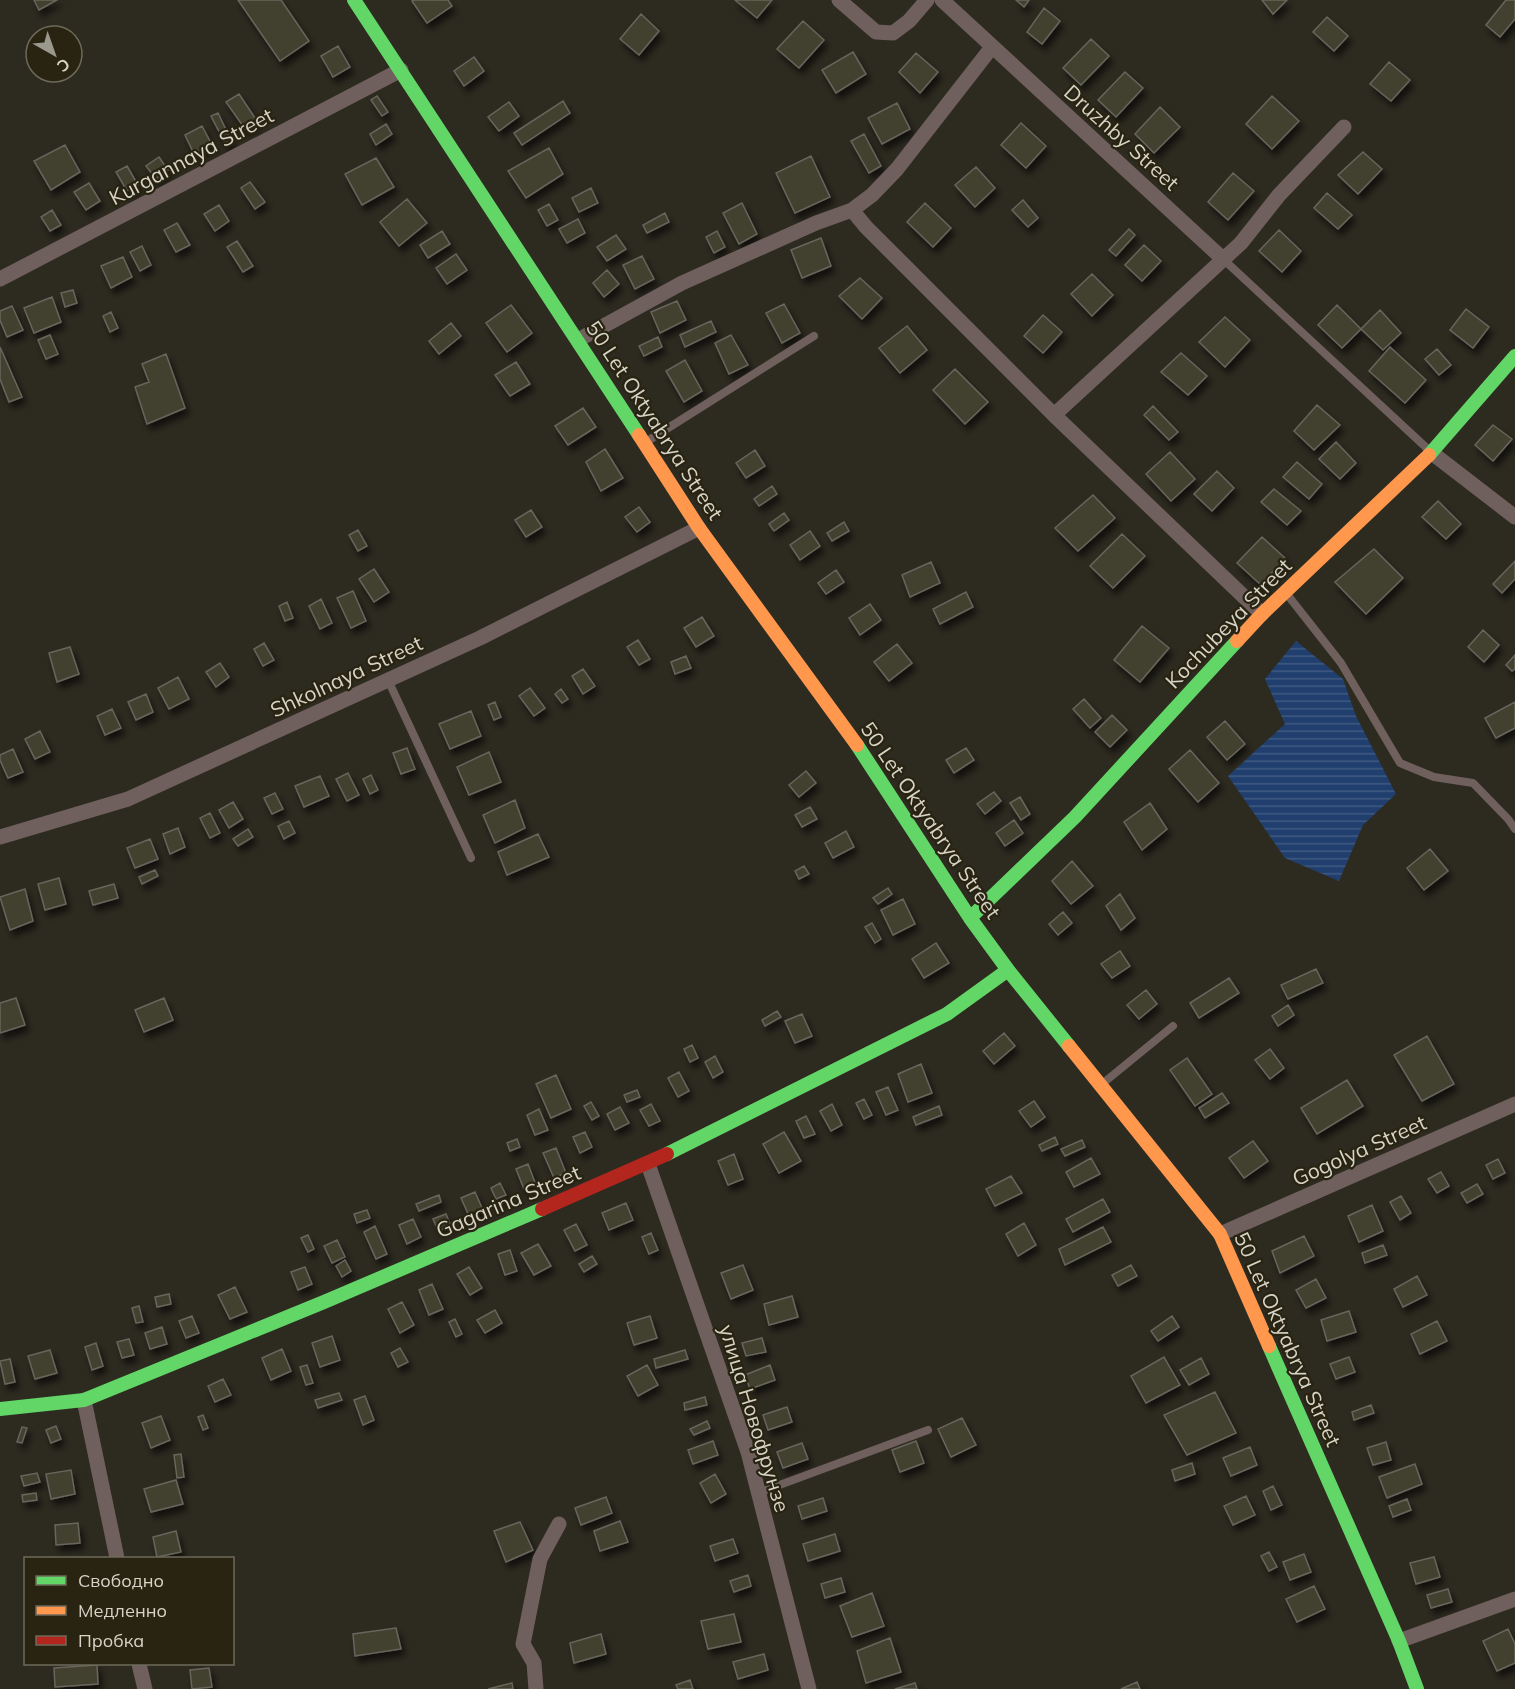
<svg xmlns="http://www.w3.org/2000/svg" width="1515" height="1689" font-family="Mulish,sans-serif">
<style>
.water{fill:url(#water-rules)}
.building{fill:#433f2f;stroke:#67655c;stroke-width:1.5;filter:url(#shadow)}
.lines{fill:none;stroke-linecap:round;stroke-linejoin:round}
.lane{stroke:#70605d;stroke-width:8}
.street{stroke:#70605d;stroke-width:15}
.fast{stroke:#63d668;stroke-width:14}
.slow{stroke:#ff974d;stroke-width:14}
.jam{stroke:#b3261e;stroke-width:14}
.labels{text-anchor:middle;dominant-baseline:central;stroke-width:4.5;stroke-linejoin:round;paint-order:stroke}
.street-label{font-size:21px;fill:#d6d3c7;stroke:#282411}
</style>
<defs>
<pattern id="water-rules" width="6" height="5" patternUnits="userSpaceOnUse" patternTransform="scale(1.5)"><rect width="6" height="5" fill="#203f6e"/><path d="M0 2.5h6" fill="none" stroke="#405a81"/></pattern>
<filter id="shadow"><feDropShadow dx="3.5" dy="6" stdDeviation="3" flood-color="#0009"/></filter>
</defs>
<rect width="100%" height="100%" fill="#2d2a20"/>
<path class="water" d="M1296,641l47,38 13,37 40,78 -33,31 -24,56 -54,-23 -57,-82 57,-52 -20,-45z"/>
<path class="building" d="M34,0h23l-18,10z
M238,0h43l28,41 -29,20z
M414,0h34l4,6 -25,17 -15,-22z
M735,0h37l-15,18z
M1016,0h13l-5,7z
M1262,0h25l-14,14z
M1506,0h9v19l-15,18 -14,-12z
M1044,8l16,13 -18,23 -15,-12z
M641,14l18,17 -20,24 -19,-16z
M1327,17l21,19 -14,15 -21,-19z
M803,21l21,19 -25,28 -22,-19z
M1091,39l18,17 -28,29 -18,-17z
M338,46l12,21 -17,10 -12,-21z
M853,52l13,22 -30,19 -14,-23z
M916,53l22,19 -18,21 -21,-21z
M474,57l10,14 -20,15 -10,-15z
M1389,62l21,18 -19,21 -21,-17z
M1125,72l18,16 -27,29 -18,-17z
M239,94l18,27 -12,8 -19,-27z
M377,96l11,16 -6,4 -11,-16z
M1272,96l27,25 -27,28 -26,-25z
M563,101l7,12 -48,32 -8,-12z
M509,102l10,14 -20,15 -11,-14z
M897,103l13,26 -28,15 -14,-26z
M1160,107l20,20 -26,26 -19,-19z
M218,113l14,29 -6,3 -15,-29z
M1021,123l25,23 -20,22 -25,-23z
M386,124l6,10 -16,11 -6,-11z
M202,126l10,19 -18,9 -9,-19z
M864,134l17,32 -12,7 -18,-32z
M65,145l15,27 -29,18 -17,-29z
M549,148l14,26 -37,24 -18,-27z
M1363,152l19,17 -24,25 -20,-19z
M811,156l19,41 -35,16 -19,-40z
M159,157l9,13 -12,9 -10,-13z
M376,158l18,29 -32,18 -17,-31z
M127,166l11,19 -11,6 -11,-19z
M976,167l19,21 -20,19 -20,-22z
M1233,173l21,18 -26,29 -20,-18z
M250,182l15,20 -10,7 -14,-21z
M89,183l11,18 -14,9 -12,-18z
M591,188l7,15 -19,9 -7,-14z
M1327,193l25,22 -14,14 -24,-21z
M407,199l20,24 -28,23 -19,-24z
M1023,200l15,18 -10,9 -16,-17z
M742,203l15,31 -18,10 -16,-31z
M925,203l26,25 -18,19 -26,-25z
M549,204l9,16 -11,6 -9,-16z
M219,205l10,16 -14,10 -11,-17z
M52,210l9,15 -11,6 -9,-14z
M665,213l4,9 -22,11 -4,-8z
M578,219l7,14 -18,10 -8,-14z
M177,223l13,22 -14,7 -12,-22z
M1129,229l6,6 -19,21 -7,-6z
M1279,230l22,21 -19,21 -23,-21z
M442,231l8,13 -22,14 -8,-13z
M717,231l8,16 -11,6 -8,-16z
M616,235l10,14 -19,12 -10,-14z
M821,238l10,28 -29,12 -11,-28z
M237,241l16,25 -10,6 -16,-25z
M1144,245l17,16 -19,20 -17,-16z
M142,246l9,19 -11,6 -10,-19z
M456,254l11,16 -20,14 -11,-16z
M642,256l12,23 -19,10 -12,-24z
M123,257l9,20 -21,11 -10,-22z
M607,270l12,14 -15,13 -11,-14z
M1092,274l21,21 -21,21 -21,-22z
M860,278l22,20 -20,21 -23,-23z
M73,290l4,13 -12,4 -4,-14z
M52,297l9,25 -27,11 -10,-25z
M677,301l9,19 -26,13 -9,-21z
M784,304l16,29 -18,10 -16,-30z
M511,305l21,28 -25,19 -21,-29z
M1337,305l24,24 -19,19 -24,-23z
M12,306l11,24 -16,7 -7,-17v-9z
M1466,309l23,18 -16,21 -23,-18z
M1380,310l21,23 -18,17 -22,-21z
M111,312l7,16 -8,4 -7,-16z
M1043,315l19,17 -19,21 -19,-17z
M1225,317l25,23 -25,27 -26,-25z
M711,321l5,11 -31,15 -5,-12z
M451,323l10,13 -22,18 -10,-13z
M907,326l20,24 -27,23 -21,-25z
M50,335l8,19 -12,5 -8,-19z
M731,335l17,30 -19,9 -14,-31z
M658,337l4,10 -18,9 -5,-10z
M0,347l22,50 -13,5 -9,-23z
M1390,347l36,33 -21,23 -36,-32z
M1437,349l14,16 -12,10 -14,-16z
M1181,353l26,23 -19,19 -27,-23z
M166,354l19,54 -38,16 -12,-37 14,-5 -7,-18z
M685,360l17,31 -18,11 -18,-31z
M516,362l14,22 -20,12 -15,-21z
M955,369l33,33 -23,22 -32,-34z
M1317,405l23,20 -26,25 -20,-19z
M1153,406l25,26 -9,8 -25,-25z
M583,408l13,19 -28,18 -13,-19z
M1493,425l19,14 -19,22 -18,-16z
M1336,442l20,21 -16,16 -21,-20z
M605,449l18,29 -22,13 -15,-29z
M755,450l10,16 -19,12 -10,-15z
M1170,452l25,27 -24,22 -25,-27z
M1297,462l25,22 -13,15 -26,-22z
M1217,471l17,17 -22,23 -18,-17z
M772,486l5,8 -18,12 -5,-7z
M1274,489l27,22 -14,14 -26,-23z
M1093,495l22,23 -37,33 -23,-23z
M1438,501l23,23 -15,15 -24,-22z
M639,507l11,15 -13,10 -12,-15z
M531,510l11,17 -16,10 -11,-17z
M784,513l5,7 -15,11 -5,-7z
M844,522l5,9 -17,10 -5,-8z
M358,530l9,16 -9,5 -9,-16z
M810,531l10,15 -20,14 -10,-15z
M1122,534l23,22 -32,32 -23,-22z
M1262,537l23,21 -24,27 -24,-22z
M1374,549l29,29 -37,36 -31,-32z
M1515,561v18l-13,14 -9,-9z
M931,562l9,21 -30,14 -8,-22z
M374,569l15,23 -15,10 -15,-23z
M836,570l8,12 -18,12 -8,-11z
M353,591l13,30 -15,7 -14,-30z
M966,592l7,15 -33,17 -7,-15z
M321,599l11,24 -12,6 -11,-23z
M287,602l6,16 -8,3 -6,-15z
M870,604l11,16 -21,15 -11,-17z
M702,617l12,19 -18,11 -12,-19z
M1142,626l27,22 -29,34 -26,-22z
M1483,630l16,15 -15,17 -16,-15z
M638,640l12,19 -11,6 -12,-18z
M264,643l10,17 -11,6 -9,-17z
M897,644l15,19 -23,18 -15,-19z
M70,647l9,27 -22,8 -8,-29z
M1515,655v14l-3,2 -6,-6z
M686,656l5,12 -16,6 -4,-12z
M220,663l9,14 -13,10 -10,-15z
M583,669l12,17 -12,8 -11,-18z
M178,677l11,22 -20,10 -11,-21z
M530,688l15,20 -11,8 -15,-20z
M561,689l7,10 -6,4 -7,-9z
M146,694l7,18 -17,8 -8,-18z
M1084,699l17,19 -11,10 -17,-19z
M495,702l6,15 -7,3 -6,-15z
M1515,702v26l-19,10 -11,-20z
M112,709l9,19 -16,7 -8,-19z
M471,711l10,25 -31,13 -11,-25z
M1112,715l15,15 -17,17 -15,-15z
M1225,721l20,23 -18,16 -20,-23z
M40,731l10,21 -15,7 -10,-20z
M407,748l8,21 -14,5 -8,-21z
M966,748l8,12 -20,13 -8,-13z
M13,749l10,23 -15,6 -8,-18v-5z
M1190,750l29,33 -21,19 -29,-33z
M489,752l12,30 -32,13 -12,-28z
M806,771l10,12 -17,14 -10,-12z
M348,773l11,22 -12,6 -11,-22z
M371,775l7,15 -8,4 -7,-15z
M320,776l9,20 -25,11 -9,-21z
M994,792l7,9 -16,13 -8,-10z
M275,793l8,16 -11,5 -8,-16z
M1020,797l10,17 -9,6 -11,-17z
M515,800l10,28 -30,15 -12,-28z
M233,802l10,17 -14,9 -10,-18z
M1150,803l17,26 -25,21 -18,-28z
M810,807l7,12 -15,8 -7,-12z
M210,813l10,20 -10,5 -10,-20z
M1014,820l9,13 -18,13 -9,-13z
M289,821l6,12 -11,6 -6,-13z
M178,828l7,19 -15,7 -7,-20z
M248,829l5,8 -15,9 -5,-7z
M846,831l8,16 -21,11 -8,-15z
M538,834l11,23 -42,18 -9,-23z
M150,839l8,20 -23,9 -8,-20z
M1430,849l18,22 -24,19 -17,-22z
M1072,861l21,25 -22,18 -19,-23z
M804,866l5,8 -10,5 -4,-8z
M155,870l3,6 -16,8 -3,-7z
M59,878l7,26 -21,6 -7,-26z
M114,884l4,14 -25,7 -4,-14z
M888,888l4,6 -14,10 -5,-6z
M25,889l8,32 -23,9 -10,-33z
M1120,894l15,24 -14,12 -15,-24z
M903,899l12,25 -22,11 -12,-25z
M1063,912l9,11 -14,12 -9,-11z
M872,923l9,16 -6,4 -10,-16z
M936,943l13,20 -25,15 -12,-19z
M1120,951l10,15 -18,12 -11,-14z
M1316,969l7,14 -35,16 -7,-14z
M1229,978l10,15 -40,25 -9,-15z
M1146,990l11,14 -18,15 -12,-14z
M16,998l9,27 -25,8v-30z
M164,998l9,22 -29,12 -9,-22z
M1288,1005l6,10 -16,11 -6,-10z
M777,1011l4,6 -16,9 -3,-6z
M802,1014l10,22 -17,7 -10,-22z
M1004,1033l11,13 -21,18 -11,-13z
M1427,1036l27,48 -32,17 -28,-46z
M692,1045l6,13 -8,4 -6,-13z
M1270,1049l14,19 -14,11 -15,-19z
M715,1056l8,16 -10,6 -8,-16z
M1187,1058l25,36 -17,12 -25,-36z
M921,1064l11,29 -24,9 -10,-28z
M679,1072l10,19 -11,6 -10,-19z
M556,1075l15,34 -20,9 -15,-34z
M1347,1080l16,26 -46,28 -16,-26z
M888,1087l10,23 -12,5 -10,-23z
M637,1090l3,7 -13,5 -3,-7z
M1222,1093l7,10 -24,15 -6,-10z
M864,1099l8,16 -8,4 -8,-16z
M1034,1101l11,16 -14,10 -12,-16z
M591,1102l8,14 -7,4 -8,-14z
M651,1104l9,17 -11,5 -9,-16z
M832,1104l10,21 -11,6 -11,-20z
M939,1106l3,9 -26,10 -3,-8z
M620,1107l9,16 -14,7 -8,-16z
M539,1109l9,21 -13,5 -8,-20z
M806,1116l9,18 -11,4 -8,-17z
M585,1132l7,15 -12,6 -7,-16z
M784,1132l17,29 -22,12 -16,-29z
M1055,1137l3,7 -16,7 -3,-6z
M517,1139l3,8 -10,4 -3,-8z
M1082,1140l3,7 -20,9 -4,-7z
M1253,1141l15,20 -24,17 -15,-20z
M556,1148l10,25 -12,5 -11,-25z
M734,1154l9,25 -15,6 -10,-24z
M1091,1158l9,16 -26,13 -8,-15z
M1498,1159l7,14 -12,6 -7,-14z
M528,1164l8,21 -12,4 -8,-20z
M1441,1172l8,14 -12,7 -9,-14z
M1011,1176l11,17 -27,13 -9,-17z
M500,1183l6,12 -10,4 -5,-11z
M1477,1184l6,10 -16,9 -6,-10z
M475,1192l8,18 -14,6 -8,-18z
M439,1195l2,7 -22,9 -3,-7z
M1401,1196l10,17 -11,7 -10,-18z
M1103,1199l7,13 -37,20 -7,-13z
M626,1203l7,17 -24,10 -7,-17z
M1372,1205l11,26 -24,11 -11,-26z
M367,1210l3,8 -13,5 -3,-9z
M446,1214l5,12 -13,5 -5,-12z
M413,1219l8,18 -14,7 -8,-19z
M1024,1223l12,22 -18,11 -12,-22z
M576,1224l11,21 -12,6 -11,-21z
M375,1226l12,28 -11,5 -12,-27z
M1103,1227l8,15 -46,23 -6,-16z
M651,1233l7,17 -9,4 -7,-17z
M308,1235l6,14 -6,3 -7,-14z
M1304,1236l10,20 -34,17 -8,-22z
M337,1240l8,17 -13,6 -8,-17z
M538,1244l13,22 -17,9 -13,-22z
M1383,1245l4,10 -22,8 -3,-10z
M510,1250l7,21 -12,4 -7,-21z
M592,1256l5,8 -13,8 -5,-8z
M345,1260l6,11 -9,6 -6,-11z
M743,1265l10,25 -22,9 -10,-26z
M1131,1265l6,11 -19,10 -6,-11z
M305,1267l7,17 -14,6 -7,-18z
M469,1267l13,21 -12,7 -13,-21z
M1417,1276l10,19 -24,12 -9,-18z
M1316,1279l10,19 -20,10 -10,-18z
M432,1284l11,25 -14,6 -10,-25z
M235,1287l12,25 -17,7 -12,-24z
M169,1294l2,10 -14,3 -2,-10z
M792,1296l6,21 -29,8 -5,-21z
M402,1302l12,23 -14,8 -12,-24z
M139,1306l4,16 -7,1 -4,-15z
M495,1310l7,13 -17,10 -8,-13z
M1349,1311l7,21 -29,9 -6,-21z
M192,1316l7,17 -13,5 -7,-17z
M650,1316l7,22 -23,7 -7,-22z
M1172,1316l7,11 -21,14 -7,-10z
M455,1319l7,15 -6,3 -7,-15z
M1437,1321l10,20 -27,13 -9,-20z
M162,1327l5,17 -17,5 -5,-16z
M332,1336l8,24 -20,7 -8,-24z
M762,1338l4,14 -20,4 -4,-13z
M129,1339l5,16 -12,3 -5,-16z
M96,1343l7,23 -11,4 -7,-23z
M400,1348l8,14 -10,5 -7,-14z
M282,1349l9,22 -20,9 -9,-22z
M50,1350l7,23 -22,6 -7,-23z
M685,1350l3,9 -32,9 -2,-9z
M1164,1357l16,28 -34,18 -15,-27z
M1349,1357l6,15 -19,7 -6,-15z
M1201,1358l8,16 -20,11 -9,-15z
M10,1359l5,23 -10,2 -5,-23z
M307,1365l6,18 -7,2 -6,-18z
M647,1365l11,20 -20,11 -11,-20z
M770,1365l5,15 -25,9 -5,-14z
M223,1379l8,16 -16,7 -7,-16z
M1215,1392l21,41 -49,22 -23,-40z
M339,1393l3,7 -24,8 -3,-8z
M365,1396l9,24 -11,5 -9,-25z
M705,1397l2,8 -22,5 -1,-7z
M1371,1405l3,8 -20,7 -2,-8z
M787,1407l5,15 -24,8 -5,-15z
M203,1415l5,13 -5,2 -5,-13z
M161,1416l9,24 -19,8 -9,-25z
M962,1418l14,27 -25,12 -13,-28z
M707,1421l3,7 -16,7 -4,-6z
M56,1426l5,13 -10,4 -5,-13z
M22,1427l5,1 -5,15 -5,-1z
M713,1441l5,14 -25,9 -5,-14z
M916,1441l8,22 -24,9 -8,-22z
M1386,1442l5,18 -18,5 -6,-17z
M802,1443l6,16 -25,9 -6,-16z
M1250,1447l7,18 -26,11 -8,-18z
M181,1454l3,23 -7,1 -3,-23z
M1192,1463l3,11 -20,7 -3,-11z
M1415,1464l7,20 -35,14 -8,-21z
M71,1470l4,24 -24,5 -5,-25z
M37,1473l3,9 -16,4 -3,-10z
M715,1474l11,20 -15,9 -11,-20z
M176,1480l7,24 -32,8 -7,-23z
M1273,1486l9,19 -11,5 -8,-19z
M36,1493l1,7 -14,2 -1,-7z
M1246,1496l9,19 -22,10 -9,-19z
M606,1497l6,16 -31,12 -6,-17z
M823,1498l4,13 -25,8 -4,-13z
M1407,1499l4,11 -18,7 -4,-11z
M620,1521l8,21 -28,9 -6,-20z
M520,1522l13,28 -27,12 -12,-31z
M78,1523l2,20 -24,2 -1,-20z
M176,1531l5,21 -24,5 -4,-20z
M835,1534l5,17 -32,10 -5,-17z
M733,1539l5,14 -23,8 -5,-15z
M1269,1552l8,15 -8,4 -8,-15z
M1304,1554l7,18 -21,8 -7,-18z
M1434,1557l6,20 -24,7 -6,-21z
M748,1575l3,11 -17,6 -4,-11z
M841,1578l4,14 -20,6 -4,-14z
M1314,1586l11,23 -28,13 -11,-23z
M1448,1589l4,13 -21,6 -4,-13z
M872,1593l12,33 -32,11 -12,-31z
M734,1614l7,28 -33,7 -7,-28z
M396,1628l5,21 -46,7 -2,-22z
M1508,1629l7,15v19l-18,8 -14,-30z
M601,1634l5,20 -32,9 -4,-20z
M890,1638l11,34 -35,11 -9,-32z
M764,1654l4,16 -30,9 -5,-17z
M97,1665l1,19 -43,3 -1,-19z
M209,1668l3,19 -20,2 -2,-19z
M690,1680l3,9h-15l-2,-4z
M1137,1682l3,7h-19z
M512,1683l1,6h-25z
M915,1683l2,6h-22z"/>
<g class="lines">
<path class="lane" d="M1223,259l208,193
M646,442l168,-106
M1286,593l55,70 59,100 34,14 39,6 35,36 7,10
M388,680l83,178
M1102,1084l71,-58
M758,1493l170,-63"/>
<path class="street" d="M839,0l37,32 17,1 16,-12 18,-21
M942,0l281,259
M852,210l14,17 188,188 208,199
M0,279l401,-209
M578,340l104,-57 134,-60 36,-13 20,-15 25,-26 95,-122
M1054,415l187,-172 38,-48 65,-68
M1432,453l83,64
M0,837l128,-38 352,-161 219,-110
M648,1164l100,288 61,237
M1220,1234l295,-130
M84,1400l33,158
M1399,1641l116,-42
M139,1664l6,25
M536,1689l-2,-26 -11,-19 17,-85 19,-35"/>
<path class="fast" d="M354,0l285,435
M1429,455l86,-99
M857,745l113,173 38,52 61,76
M970,918l105,-101 162,-176
M667,1154l280,-140 61,-44
M1269,1346l130,295 18,48
M0,1409l84,-9 240,-98 218,-93"/>
<path class="slow" d="M639,435l60,93 158,217
M1237,641l25,-27 167,-159
M1069,1046l151,188 49,112"/>
<path class="jam" d="M542,1209l125,-55"/>
</g>
<g class="labels">
<g class="street-label">
<text transform="translate(1122 137) rotate(42)">Druzhby Street</text>
<text transform="translate(191 156) rotate(-28)">Kurgannaya Street</text>
<text transform="translate(655 420) rotate(57)">50 Let Oktyabrya Street</text>
<text transform="translate(1228 623) rotate(-46)">Kochubeya Street</text>
<text transform="translate(346 676) rotate(-25)">Shkolnaya Street</text>
<text transform="translate(931 820) rotate(56)">50 Let Oktyabrya Street</text>
<text transform="translate(1359 1150) rotate(-24)">Gogolya Street</text>
<text transform="translate(508 1201) rotate(-23)">Gagarina Street</text>
<text transform="translate(1288 1339) rotate(66)">50 Let Oktyabrya Street</text>
<text transform="translate(755 1418) rotate(73)">улица Новофрунзе</text>
</g>
</g>
<rect x="24" y="1557" width="210" height="108" fill="#282411" stroke="#6e6a5a" stroke-width="1.5"/>
<rect x="36" y="1576" width="30" height="9" fill="#63d668" stroke="#6e6a5a" stroke-width="1.5"/>
<text x="78" y="1587" font-size="18" fill="#d6d3c7">Свободно</text>
<rect x="36" y="1606" width="30" height="9" fill="#ff974d" stroke="#6e6a5a" stroke-width="1.5"/>
<text x="78" y="1617" font-size="18" fill="#d6d3c7">Медленно</text>
<rect x="36" y="1636" width="30" height="9" fill="#b3261e" stroke="#6e6a5a" stroke-width="1.5"/>
<text x="78" y="1647" font-size="18" fill="#d6d3c7">Пробка</text>
<g transform="translate(54 54) rotate(140)"><circle r="28" fill="#282411" stroke="#6e6a5a" stroke-width="1.5"/>
<path d="M0-4.5L10 22L0 15L-10 22Z" fill="#9b988d"/>
<text y="-9" font-size="16" font-weight="bold" text-anchor="middle" fill="#d6d3c7">С</text>
</g>
</svg>
